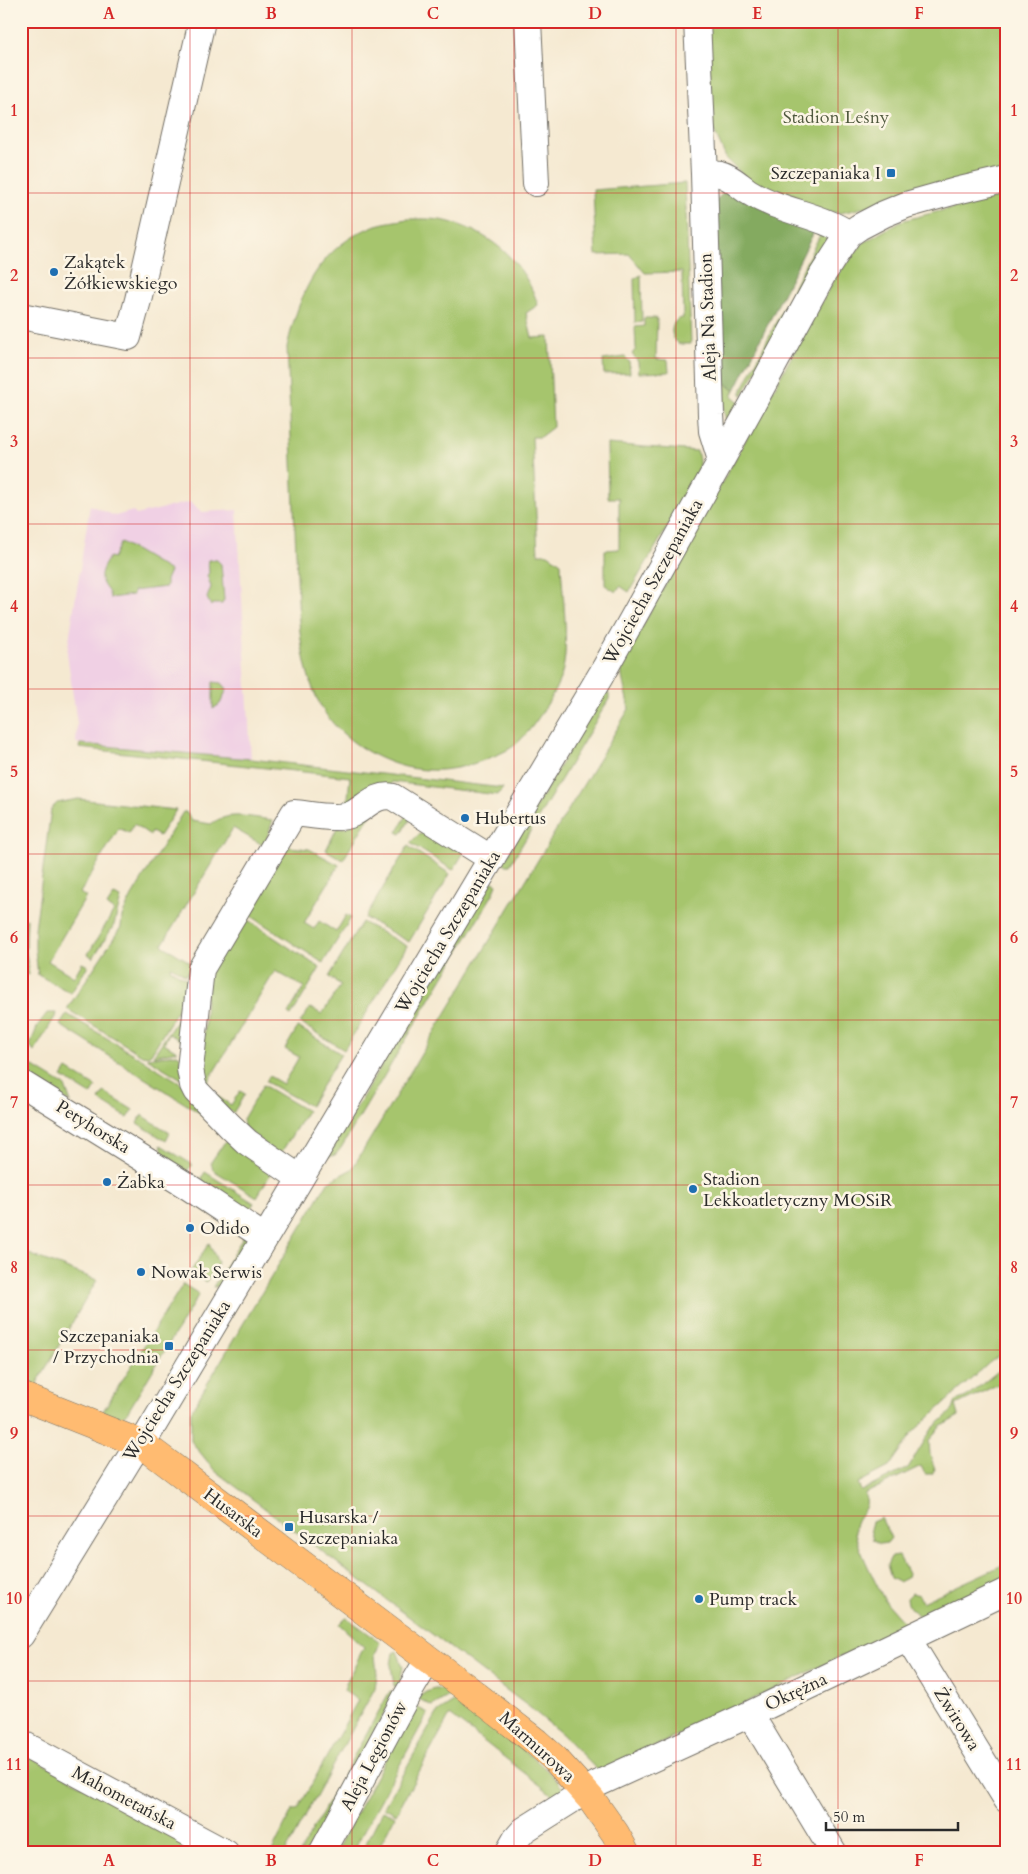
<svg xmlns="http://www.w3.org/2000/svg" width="1028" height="1874" font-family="Cardo,serif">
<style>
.built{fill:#f0d0e4}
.green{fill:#a6c56d;stroke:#68784c}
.forest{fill:#84aa60;stroke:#586a46}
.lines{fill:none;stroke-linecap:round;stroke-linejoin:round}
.minor-casing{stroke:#726e65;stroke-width:28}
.major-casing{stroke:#726e65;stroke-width:29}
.minor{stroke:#fff;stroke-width:26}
.major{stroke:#ffbb71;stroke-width:28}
.grid{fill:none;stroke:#d62828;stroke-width:1;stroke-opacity:0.55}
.poi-dot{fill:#1f6fb2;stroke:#fcf5e5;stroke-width:2}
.labels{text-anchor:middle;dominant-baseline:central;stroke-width:5;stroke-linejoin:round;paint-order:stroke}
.park-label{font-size:18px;fill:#50593f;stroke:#fcf5e5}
.poi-label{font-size:18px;fill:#2b2b2b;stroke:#fcf5e5;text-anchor:start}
.street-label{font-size:18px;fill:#2b2b2b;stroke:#fcf5e5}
.neatline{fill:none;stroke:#d62828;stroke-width:2}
.grid-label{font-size:16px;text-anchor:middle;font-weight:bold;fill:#d62828}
</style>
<rect width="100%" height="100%" fill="#fcf5e5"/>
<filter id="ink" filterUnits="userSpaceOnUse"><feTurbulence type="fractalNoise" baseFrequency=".02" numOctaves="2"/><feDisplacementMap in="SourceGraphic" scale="10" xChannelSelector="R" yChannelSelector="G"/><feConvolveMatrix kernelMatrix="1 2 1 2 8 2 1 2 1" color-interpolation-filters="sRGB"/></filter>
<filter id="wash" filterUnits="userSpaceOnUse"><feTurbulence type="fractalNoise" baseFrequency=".0096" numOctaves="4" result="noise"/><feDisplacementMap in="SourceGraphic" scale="20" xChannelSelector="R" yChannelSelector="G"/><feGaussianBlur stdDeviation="1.12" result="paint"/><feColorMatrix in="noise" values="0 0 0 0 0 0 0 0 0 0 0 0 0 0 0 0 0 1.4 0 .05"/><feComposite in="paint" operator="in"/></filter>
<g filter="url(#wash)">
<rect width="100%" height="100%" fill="#f5e9d1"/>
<path class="built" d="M190,502l12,10 35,-2 14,249 -175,-16 1,-19 -10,-71 23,-148 25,11 18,-5 3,4z"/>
<path class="green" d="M706,21h301v152l-166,40 -23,-2 -65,-26 -27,-27 -15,-34z
M685,183l6,161h-12c-10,-6 -10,-25 4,-26l-1,-46 -37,1 -16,-19 -33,1 -3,-65z
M1007,194v1156l-18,13 -75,68 -25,36 -31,16 3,8 47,-23 24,-39 21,-19 3,-9 10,-4 41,-33v16l-51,25 3,11 -19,11 -11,14 1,14 5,14 -3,5h-7l-4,-8 -57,28c9,17 -11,20 -9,38 1,12 24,58 30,69 6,8 14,16 21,24l-306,148 -38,-39 -33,-27 -314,-236 -24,-30v-30l137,-229 24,-13 277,-460 -7,-32 -1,-12 214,-387 28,-35 38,-22z
M407,219c15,0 31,-1 46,4 41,12 72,41 85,82l-12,8 6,25 17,-1 4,90 -13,10h-8l6,117h10l13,9c1,29 9,82 1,110 -7,22 -29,57 -47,72 -9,7 -21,11 -31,15 -18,7 -37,11 -56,10 -38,-1 -81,-25 -103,-57 -17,-27 -23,-59 -26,-91l-12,-275c13,-56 32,-100 89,-122 10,-3 21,-4 31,-6z
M822,231l5,6 1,7 -86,152 -1,-4z
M641,275l1,47 -7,1 -1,-44z
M644,318h13l-1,41 12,1 1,12 -30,1 -1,-11 -6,-8 4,-5 -1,-22 9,-1z
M625,357l4,4 1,12 -26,1 -1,-14z
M721,381l14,9 -3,6 10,8 -14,21 -4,-12z
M607,444l90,7c3,11 3,17 -1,28l-67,113 -9,-6 -4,6 -11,-7v-35l14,-1v-51h-11z
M121,542l49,29 -4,9v7l-33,4v4l-23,3c-1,-8 -4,-8 -7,-14 -6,-10 2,-19 6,-27l4,1z
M208,560h9l4,4 3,36 -2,4h-9l-2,2 -4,-8 4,-11 -4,-12 2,-2z
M213,682l9,1 5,6 -7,15 -7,5z
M603,692l6,2v5l-99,166h-5l-2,-2z
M80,744l171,15 252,29 -5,7 -106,-13 -3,7 -42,18 3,-30 -271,-29z
M379,798l9,2 25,15 -12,19 -4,-2 10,-17 -27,-16 -37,61 -17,-10 11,-22c21,2 28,-20 42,-30z
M78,799l98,11 -17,26 -7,-4 -2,3 -16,-11 -5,9 -10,-5 -39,65 6,4 -38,64 26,16 8,-14 6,3 -17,27 -33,-18 -3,-26v-20l16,-120 6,-6z
M183,812h3l6,9 19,3c18,-14 41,-6 62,-4l-11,33 -1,-9 -28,-16 -71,117 31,19 -7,11 -15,-9 -1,3 19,11 1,9 -39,65 -3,2 -6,-1 -75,-46 54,-82 1,-11 10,-20z
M429,831l37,18 -13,21 -43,-27 8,-8z
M280,846l29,3 30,16 -35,58 10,6 5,-8 17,11 10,-17 5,3 -28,45 -81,-53z
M408,846l42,28 -41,68 -44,-24z
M490,882h3l4,2 -4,10 -152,254 -6,7 -8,2z
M114,895l7,3 -7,27 -21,33 -5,-4 26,-43 -7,-5z
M239,914l81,54 -29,48 -3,-2 16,-27 -29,-16 -71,117 27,17 9,-14 5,3 -12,19 -31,-23 5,-123z
M27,918l-1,33 3,24 -8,-3v-51z
M362,922l45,24 -63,104 -44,-27 10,-15 12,6 19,-29 -12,-8z
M189,1002l-2,22 -5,-1 -2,4 7,2 -3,13 -15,-8 -5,9 13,8 -24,5z
M47,1013h9l-1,4 -21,35 -4,-7 8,-20z
M67,1014l119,72 25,34 -151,-95z
M298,1027l43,27 -31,52 -44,-24 3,-6 14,8 16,-27 -14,-8z
M177,1054l3,2 3,24 -36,-22z
M21,1059l44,27 6,17 -50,-31z
M67,1069l29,18 -5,8 -29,-18z
M263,1085l44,26 -28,45 -35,-29 -1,-8z
M104,1092l29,18 -5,8 -29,-18z
M142,1115l28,18 -4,8 -29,-18z
M229,1141l45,27 -17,29 -44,-27 -2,-8 13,-19z
M161,1145l32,20 -9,8 -18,-10z
M205,1172l49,31 -6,9 -45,-29 -1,-6z
M245,1234l2,8 -23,44 -11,1z
M209,1243l9,20 -12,19 -16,-9z
M21,1251l76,29 -61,105 -15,-6z
M183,1284l16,10 -72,119 -6,4 -14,-2v-2l-4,-2z
M881,1518l10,20 -4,5 -7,1 -7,-4 -3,-11 2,-7z
M899,1556l9,18 -1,4 -8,4 -8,-4 -4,-13 4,-8z
M1007,1563v14l-80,37 1,5c-10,-2 -21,-10 -21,-21l5,-5 7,2 3,7z
M346,1617l34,25 -5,13 2,19 -2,14 -90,165h-14l21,-42 6,-2 60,-109 -14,-9 3,-10 17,-34 -25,-23z
M397,1651l6,16 -4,21 -5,-2 -3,-21 2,-12z
M435,1689l17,1 -1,5 -19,11 -15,-8 9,-6z
M390,1691l5,2 -85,160h-10z
M457,1700c11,6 21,16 31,24 24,18 64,44 78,70l-12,2 -104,-81 -54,99 -12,-7 54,-95z
M414,1706l14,7 -76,140h-17z
M21,1752l187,101h-187z
M383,1810l12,6 -19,37h-15z"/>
<path class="forest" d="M730,191l86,37 -81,162 -14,-9 -6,-180 7,-7z"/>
</g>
<g filter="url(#ink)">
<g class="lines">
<defs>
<path id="minor" d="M528,21l8,162
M697,21l7,153 7,241 1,16 9,29
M704,174c5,0 11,-1 16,0 10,2 21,13 29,18 32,20 70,22 100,42
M21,316l107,21 10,-37 64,-279
M21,1083l166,103 77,51
M300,1178l-53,-36 -17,-16 -34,-35 -3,-6 -3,-16 11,-100 93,-156c15,1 44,8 58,1 14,-7 24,-21 41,-17l99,62
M21,1635l110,-179 11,-12 459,-769 151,-270 71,-131 18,-28 8,-12 10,-7 25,-13 22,-9 50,-14 51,-12
M908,1639l99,161
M750,1714l84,139
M21,1743l205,110
M322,1853l84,-156 22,-37
M508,1853l8,-14 8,-9 73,-46 153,-70 257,-123"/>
<path id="major" d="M21,1396l121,48 322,242 72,56 19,17 36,40 24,34 11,20"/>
</defs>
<use href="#minor" class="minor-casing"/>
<use href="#major" class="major-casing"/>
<use href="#minor" class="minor"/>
<use href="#major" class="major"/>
</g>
</g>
<path class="grid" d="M190,21v1832M352,21v1832M514,21v1832M676,21v1832M838,21v1832M21,193h986M21,358h986M21,524h986M21,689h986M21,854h986M21,1020h986M21,1185h986M21,1350h986M21,1516h986M21,1681h986"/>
<g class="poi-dot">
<rect x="886" y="168" width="10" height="10" rx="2.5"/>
<circle cx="54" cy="272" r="5"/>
<circle cx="465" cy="818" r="5"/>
<circle cx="107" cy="1182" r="5"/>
<circle cx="693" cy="1189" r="5"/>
<circle cx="190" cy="1228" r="5"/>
<circle cx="141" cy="1272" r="5"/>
<rect x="164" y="1341" width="10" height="10" rx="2.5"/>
<rect x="284" y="1522" width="10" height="10" rx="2.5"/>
<circle cx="699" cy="1599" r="5"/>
</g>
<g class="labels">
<g class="park-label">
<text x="836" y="117">Stadion Leśny</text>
</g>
<g class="poi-label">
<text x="881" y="173" text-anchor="end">Szczepaniaka I</text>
<text x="64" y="262">Zakątek<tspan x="64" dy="21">Żółkiewskiego</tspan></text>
<text x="475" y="818">Hubertus</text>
<text x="703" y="1179">Stadion<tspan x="703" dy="21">Lekkoatletyczny MOSiR</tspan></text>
<text x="117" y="1182">Żabka</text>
<text x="200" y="1228">Odido</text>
<text x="151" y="1272">Nowak Serwis</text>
<text x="159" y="1336" text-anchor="end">Szczepaniaka<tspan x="159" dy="21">/ Przychodnia</tspan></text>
<text x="299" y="1517">Husarska /<tspan x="299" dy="21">Szczepaniaka</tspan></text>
<text x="709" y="1599">Pump track</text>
</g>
<g class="street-label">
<text transform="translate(708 317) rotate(-92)">Aleja Na Stadion</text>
<text transform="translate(653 582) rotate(-61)">Wojciecha Szczepaniaka</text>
<text transform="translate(448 932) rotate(-59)">Wojciecha Szczepaniaka</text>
<text transform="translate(93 1127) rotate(32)">Petyhorska</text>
<text transform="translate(177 1381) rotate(-58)">Wojciecha Szczepaniaka</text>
<text transform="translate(233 1513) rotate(37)">Husarska</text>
<text transform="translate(796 1692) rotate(-25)">Okrężna</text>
<text transform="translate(957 1719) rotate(58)">Żwirowa</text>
<text transform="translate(537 1747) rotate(42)">Marmurowa</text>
<text transform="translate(374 1756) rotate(-62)">Aleja Legionów</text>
<text transform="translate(124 1798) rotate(28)">Mahometańska</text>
</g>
</g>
<rect width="1028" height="1874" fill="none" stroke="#fcf5e5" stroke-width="55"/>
<path d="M826 1822v8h132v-8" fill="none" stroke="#2b2b2b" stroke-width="2.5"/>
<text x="833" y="1822" font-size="15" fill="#2b2b2b" stroke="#fcf5e5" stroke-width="4" paint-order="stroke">50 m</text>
<rect x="28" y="28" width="972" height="1818" class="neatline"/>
<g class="grid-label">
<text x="109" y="19">A</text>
<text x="271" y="19">B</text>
<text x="433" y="19">C</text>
<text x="595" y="19">D</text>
<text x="757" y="19">E</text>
<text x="919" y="19">F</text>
<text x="14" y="116">1</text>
<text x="1014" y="116">1</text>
<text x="14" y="281">2</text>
<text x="1014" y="281">2</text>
<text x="14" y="447">3</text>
<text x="1014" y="447">3</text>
<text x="14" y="612">4</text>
<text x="1014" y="612">4</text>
<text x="14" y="777">5</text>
<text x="1014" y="777">5</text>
<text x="14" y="943">6</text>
<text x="1014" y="943">6</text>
<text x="14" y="1108">7</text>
<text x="1014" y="1108">7</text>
<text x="14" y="1273">8</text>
<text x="1014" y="1273">8</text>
<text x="14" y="1439">9</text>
<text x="1014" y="1439">9</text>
<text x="14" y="1604">10</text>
<text x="1014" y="1604">10</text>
<text x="14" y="1770">11</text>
<text x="1014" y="1770">11</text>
<text x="109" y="1866">A</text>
<text x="271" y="1866">B</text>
<text x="433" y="1866">C</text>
<text x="595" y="1866">D</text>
<text x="757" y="1866">E</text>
<text x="919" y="1866">F</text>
</g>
</svg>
